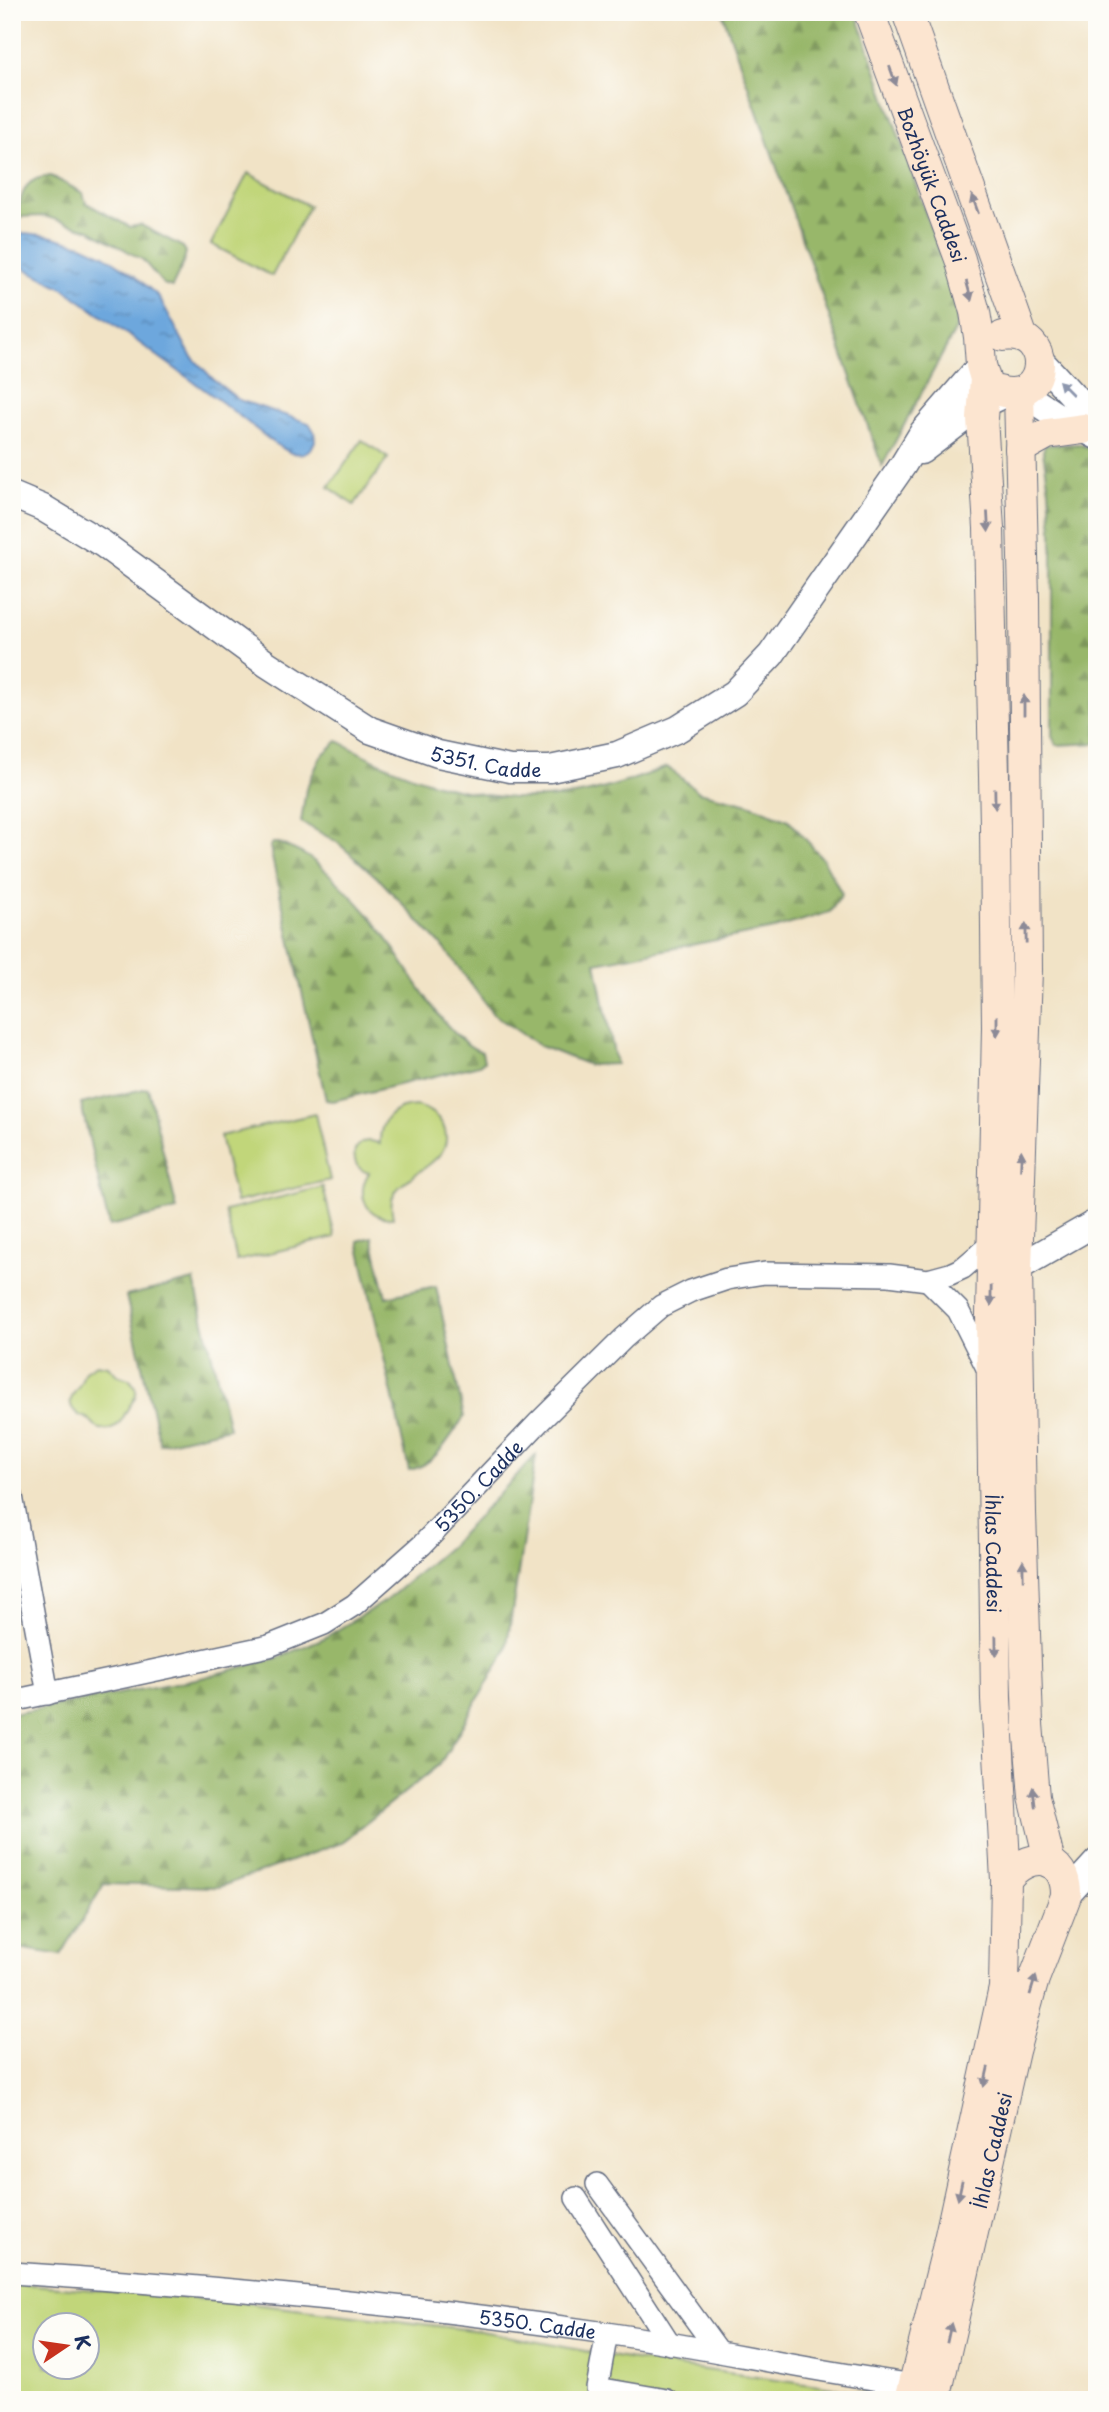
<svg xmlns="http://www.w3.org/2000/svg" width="1109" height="2412" font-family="'Playpen Sans',sans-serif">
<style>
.green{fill:#c1d67a;stroke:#6e826c;stroke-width:2;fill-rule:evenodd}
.forest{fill:url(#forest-firs);stroke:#5a7364;stroke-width:2}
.water{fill:url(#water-ripples);stroke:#446b9e;stroke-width:2}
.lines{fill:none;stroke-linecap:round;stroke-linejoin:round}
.minor-casing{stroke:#666e82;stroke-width:24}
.tertiary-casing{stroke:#666e82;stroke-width:29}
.secondary-casing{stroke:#666e82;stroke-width:32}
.minor{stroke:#fff;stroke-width:21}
.tertiary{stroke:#fff;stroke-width:26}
.secondary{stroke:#fce5d0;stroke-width:30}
.oneway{fill:#8c8a97}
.oneway2{fill:#8d97ae}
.labels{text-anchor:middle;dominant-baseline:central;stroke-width:6;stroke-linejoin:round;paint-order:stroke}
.street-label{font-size:19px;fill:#1b2f5e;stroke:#fdfcf7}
</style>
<defs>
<pattern id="forest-firs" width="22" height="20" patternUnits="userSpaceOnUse" patternTransform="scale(1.75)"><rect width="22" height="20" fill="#98b76a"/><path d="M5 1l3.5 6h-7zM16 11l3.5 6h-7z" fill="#7b955a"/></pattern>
<pattern id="water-ripples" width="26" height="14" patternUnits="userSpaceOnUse" patternTransform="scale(1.75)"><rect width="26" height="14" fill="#6da7dd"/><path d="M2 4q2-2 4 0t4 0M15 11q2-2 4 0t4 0" fill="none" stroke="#5988b6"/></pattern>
</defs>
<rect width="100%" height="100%" fill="#fdfcf7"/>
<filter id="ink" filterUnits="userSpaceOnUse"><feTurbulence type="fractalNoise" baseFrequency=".0143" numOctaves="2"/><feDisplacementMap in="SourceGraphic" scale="14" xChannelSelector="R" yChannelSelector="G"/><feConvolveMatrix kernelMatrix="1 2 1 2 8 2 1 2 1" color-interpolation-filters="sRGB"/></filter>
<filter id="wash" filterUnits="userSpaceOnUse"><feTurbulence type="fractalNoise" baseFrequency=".00686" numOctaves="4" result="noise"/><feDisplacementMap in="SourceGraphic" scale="28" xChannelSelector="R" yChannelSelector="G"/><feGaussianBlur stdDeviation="1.57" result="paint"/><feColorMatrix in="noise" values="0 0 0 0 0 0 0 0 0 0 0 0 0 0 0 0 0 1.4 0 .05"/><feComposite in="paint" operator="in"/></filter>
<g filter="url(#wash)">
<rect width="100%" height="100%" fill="#f1e3c6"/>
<path class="green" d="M248,173l61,33 -37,70 -61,-32z
M362,440l26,18 -34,47 -25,-18z
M417,1106c11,3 20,8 26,19 16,34 -33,46 -47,66 -6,8 -5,17 -3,27 -27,1 -38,-25 -24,-45 -11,-3 -16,-11 -14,-23 6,-10 15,-11 25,-6 -1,-24 13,-38 37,-38z
M315,1114l15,66 -94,22 -16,-66z
M323,1187l12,50 -98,24 -12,-50z
M96,1364l12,2 9,9 12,4c15,16 3,20 -3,33 -6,12 -14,24 -30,15 -3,-2 -5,-6 -8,-8 -2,-2 -7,-2 -9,-4 -18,-13 -2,-23 2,-33 2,-4 2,-8 4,-11z
M12,2283l224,19 245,29 140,27 269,38 -1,4h-877zM46,2324h42v42h-42z"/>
<path class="forest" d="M722,12h134l92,266 10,34 -2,17 -74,137z
M51,176l32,17 3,10 44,24 11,-2 42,22 3,5 -3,12 -11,23 -9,-3 -20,-24 -53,-30 -46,-14 -28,1c7,-24 6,-39 35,-41z
M1080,444l17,9v290l-41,2 -4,-9v-205l-3,-41 -6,-39 2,-6z
M338,741c74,42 157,68 242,53 31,-6 59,-16 87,-27l32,25 50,12 40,16 34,39 19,35 -12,18 -56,17 -178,34 20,101 -27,1 -49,-19 -47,-32 -48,-65 -64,-68 -44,-39 -36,-20 5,-33 15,-33z
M273,843h6c8,4 17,7 24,11 22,12 65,58 80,79 24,32 62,107 99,119l2,9 -5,4 -146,36 -7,-1 -53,-238 -3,-16z
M148,1088l29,122 -68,16 -28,-122z
M372,1237l14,60 50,-11 28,131c-14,20 -29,49 -55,53l-51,-229z
M194,1280l35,148 -69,16 -34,-148z
M536,1455l-30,196 -66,113 -99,79 -122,44 -115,-3 -43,71 -49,-8v-233l189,-36 76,-20 47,-20 64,-39 63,-54z"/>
<path class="water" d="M26,233l23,3 33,9 22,10 31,21 24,21 32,59 24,25 24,19 70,23 5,8 1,10 -4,8 -9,5 -11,-1 -16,-9 -52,-41 -160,-115 -51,-26v-27z"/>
</g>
<g filter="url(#ink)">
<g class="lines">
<defs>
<g id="minor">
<path d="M928,1280l30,30 30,60"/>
<path d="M12,1496l36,198"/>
<path id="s1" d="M12,1701l257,-55 55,-22 30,-19 68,-60 116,-122 86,-85 37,-32 30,-15 36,-12 38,-6 124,2 39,5 22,-6 13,-6 29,-25"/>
<path d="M597,2184l122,168"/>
<path d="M576,2198l94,146"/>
<path id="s2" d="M12,2273c199,13 397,31 594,60 103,15 205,38 308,52"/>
<path d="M607,2333l-10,55 70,12"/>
</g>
<g id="tertiary">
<path d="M1039,359l35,38 23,15"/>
<path d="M1021,392l33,22 43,22"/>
<path d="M921,451l62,-47 15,-7"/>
<path id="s3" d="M12,495l31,13 60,36 164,120 103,66 68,24 72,15h40l67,-14 61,-26 57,-36 36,-38 132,-190 20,-33 58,-67"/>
<path d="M1017,1268l80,-46"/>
<path d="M1066,1896l31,-34"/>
</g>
<g id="secondary">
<path id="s4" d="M869,12l91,247 15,53 4,25 2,28 4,14 -3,39 7,110 6,298 2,201 -6,288 5,384 10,181 -2,108 -57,261 -37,151"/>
<path d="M907,12l116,326"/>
<path d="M999,391c49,15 56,-62 4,-55"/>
<path d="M1019,393l5,205 3,372 -10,298 4,245 7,211 6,73 16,66"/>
<path d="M1020,449l27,-15 36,-5"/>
<path id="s5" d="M935,2400l79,-349 20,-72 32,-83c1,-42 -38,-47 -60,-16"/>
</g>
</defs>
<use href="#minor" class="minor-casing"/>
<use href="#tertiary" class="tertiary-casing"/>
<use href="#secondary" class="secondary-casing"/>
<use href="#minor" class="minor"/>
<use href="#tertiary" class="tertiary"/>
<use href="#secondary" class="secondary"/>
</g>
<defs><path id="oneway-solid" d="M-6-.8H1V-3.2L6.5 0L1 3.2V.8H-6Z" transform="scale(1.75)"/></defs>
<g class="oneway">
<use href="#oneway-solid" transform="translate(893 76) rotate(70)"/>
<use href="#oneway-solid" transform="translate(975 204) rotate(-110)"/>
<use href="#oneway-solid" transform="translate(969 291) rotate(75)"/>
<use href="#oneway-solid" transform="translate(988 522) rotate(87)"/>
<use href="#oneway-solid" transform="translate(1024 705) rotate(-90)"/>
<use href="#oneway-solid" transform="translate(995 799) rotate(89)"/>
<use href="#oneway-solid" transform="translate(1026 933) rotate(-91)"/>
<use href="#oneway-solid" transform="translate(997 1026) rotate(90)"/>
<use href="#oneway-solid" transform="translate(1021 1160) rotate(-88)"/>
<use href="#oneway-solid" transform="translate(991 1296) rotate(91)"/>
<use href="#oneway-solid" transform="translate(1023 1570) rotate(-91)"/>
<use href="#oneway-solid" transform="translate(996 1646) rotate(89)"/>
<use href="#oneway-solid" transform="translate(1034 1797) rotate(-97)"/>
<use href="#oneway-solid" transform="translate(1033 1985) rotate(-73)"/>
<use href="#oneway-solid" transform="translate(986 2077) rotate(103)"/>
<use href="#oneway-solid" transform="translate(960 2190) rotate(102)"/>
<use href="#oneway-solid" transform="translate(949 2333) rotate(-78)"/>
</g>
<use class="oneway2" href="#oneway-solid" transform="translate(1066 388) rotate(-135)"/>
</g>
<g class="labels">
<g class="street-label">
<text stroke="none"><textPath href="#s4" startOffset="184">Bozhöyük Caddesi</textPath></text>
<text stroke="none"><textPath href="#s3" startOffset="550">5351. Cadde</textPath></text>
<text stroke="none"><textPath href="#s1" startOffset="530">5350. Cadde</textPath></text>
<text stroke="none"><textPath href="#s4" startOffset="1561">İhlas Caddesi</textPath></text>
<text stroke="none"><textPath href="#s5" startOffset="256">İhlas Caddesi</textPath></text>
<text stroke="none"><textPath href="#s2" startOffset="528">5350. Cadde</textPath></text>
</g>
</g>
<rect width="1109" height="2412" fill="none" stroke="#fdfcf7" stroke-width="42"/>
<g transform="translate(66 2346) rotate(77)"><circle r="33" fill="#fdfcf7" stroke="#a3aaba" stroke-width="2"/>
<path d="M0-5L12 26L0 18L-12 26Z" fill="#c8321e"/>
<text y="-10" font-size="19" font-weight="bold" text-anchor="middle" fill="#1b2f5e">K</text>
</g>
</svg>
